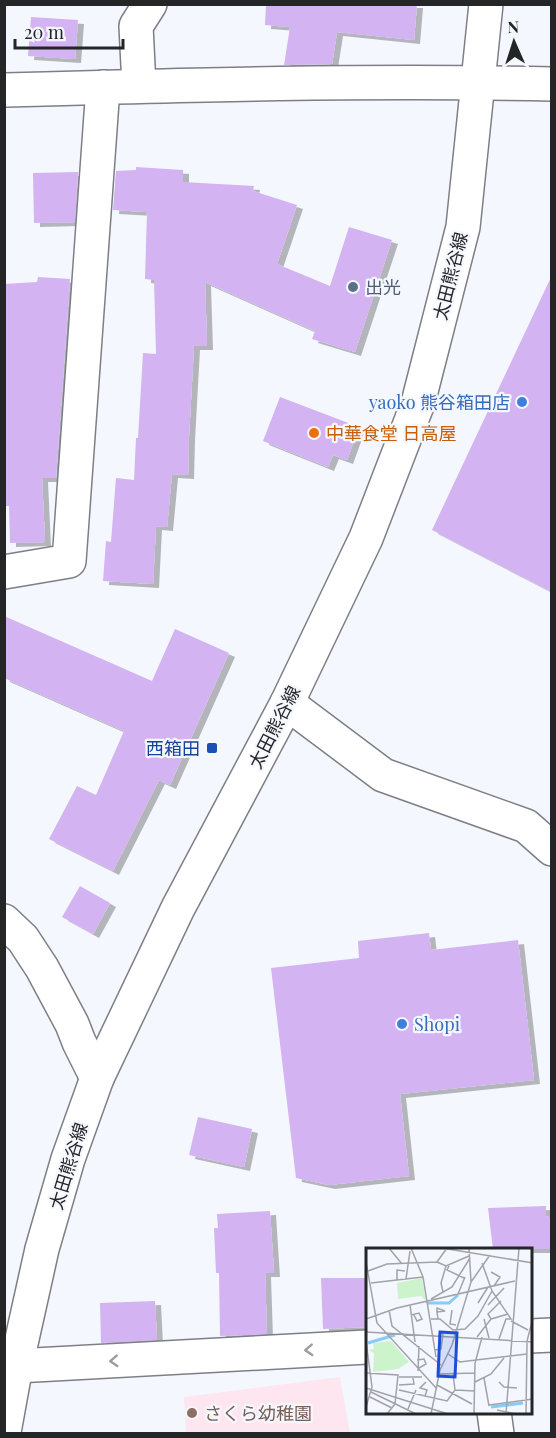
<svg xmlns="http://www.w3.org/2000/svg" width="556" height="1438" font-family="'Playfair Display','Noto Sans JP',serif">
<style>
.education{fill:#fee6f0}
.building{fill:#d3b3f2;filter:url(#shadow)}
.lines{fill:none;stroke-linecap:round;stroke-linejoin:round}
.minor-casing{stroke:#7d7f85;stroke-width:36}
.tertiary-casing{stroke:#7d7f85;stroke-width:36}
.secondary-casing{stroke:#7d7f85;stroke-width:36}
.minor{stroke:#fff;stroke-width:33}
.tertiary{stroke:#fff;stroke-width:33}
.secondary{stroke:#fff;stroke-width:33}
.oneway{stroke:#9c9d9e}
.service-dot{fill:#5c6f8a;stroke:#f5f7fe;stroke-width:2}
.shop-dot{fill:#3f7fe0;stroke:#f5f7fe;stroke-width:2}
.food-dot{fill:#e8710a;stroke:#f5f7fe;stroke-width:2}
.transit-dot{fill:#1a4fb4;stroke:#f5f7fe;stroke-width:2}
.education-dot{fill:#8d6e63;stroke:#f5f7fe;stroke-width:2}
.labels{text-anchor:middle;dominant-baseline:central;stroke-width:4.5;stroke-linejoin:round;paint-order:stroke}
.street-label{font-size:18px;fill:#242527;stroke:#f5f7fe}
.service-label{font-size:18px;fill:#4e5e75;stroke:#f5f7fe;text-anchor:start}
.shop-label{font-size:18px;fill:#366cbe;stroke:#f5f7fe;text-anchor:end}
.food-label{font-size:18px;fill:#c56008;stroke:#f5f7fe;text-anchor:start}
.transit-label{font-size:18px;fill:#164399;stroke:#f5f7fe;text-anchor:end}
.education-label{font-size:18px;fill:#785e54;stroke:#f5f7fe;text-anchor:start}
.inset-river{fill:none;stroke:#88caf8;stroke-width:3}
.inset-road{fill:none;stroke:#a1a3a8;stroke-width:1.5}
.view{fill:#1d4ed8;fill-opacity:0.15;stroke:#1d4ed8;stroke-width:3}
.inset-edge{fill:none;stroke:#242527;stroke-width:3}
</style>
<defs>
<filter id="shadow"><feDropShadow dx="6" dy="4" stdDeviation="0" flood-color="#0004"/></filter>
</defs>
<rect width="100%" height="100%" fill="#f5f7fe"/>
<path class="education" d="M340,1377l10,56h-164l-2,-36z"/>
<path class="building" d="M266,4h151l-3,36 -77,-8 -5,32 -48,1 6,-38 -25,-2z
M31,17l47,3 -3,39 -47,-3z
M136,167l47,3v12l71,4 -1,5 44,14 -20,59 53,22 19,-59 43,13 -37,112 -43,-13 3,-8 -110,-49 2,64h-13l-5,90 -1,39 -16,-1 -5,53 -11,-1 -3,58 -50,-3 3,-40 5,1 5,-64 18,2 2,-42h2l5,-85 13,1 -2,-74 -9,-1 2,-67 -34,-2 3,-39 20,-1z
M78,172l-3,50 -41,1 -1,-50z
M552,275v317l-120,-62z
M38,277l32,2 -14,199h-14l3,64 -35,1 -1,-37h-5v-222l33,-2z
M280,397l79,30 -12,33 -14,-5 -5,12 -65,-26z
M4,616l148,65 23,-52 54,24 -59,132 -11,-5 -46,91 -64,-32 28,-53 19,9 28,-64 -120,-53z
M80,886l30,17 -17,31 -31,-17z
M429,933l2,17 87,-10 16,140 -134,14 9,82 -80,9 -33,-7 -25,-210 88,-10 -1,-17z
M198,1117l54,12 -8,38 -55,-12z
M546,1206v10l6,2v31h-59l-5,-41z
M270,1211l4,62h-9l2,61 -47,2 -1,-63h-3l-2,-45h4l-1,-14z
M321,1278h46v49l-44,2z
M155,1301l2,39 -56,3 -1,-40z"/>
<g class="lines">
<defs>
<path id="minor" d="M139,86l-3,-60 14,-22
M4,572l65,-11 34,-474
M287,703l96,72 143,51 26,23
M4,921l19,18 19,29 30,56 7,18 18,36
M530,1336l22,-1
M16,1366l351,-19
M494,1412l3,22"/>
<path id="tertiary" d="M4,90c183,-5 365,-10 548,-6"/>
<path id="secondary" d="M4,1432l12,-66 26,-117 26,-90 29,-81 81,-170 109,-205 79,-165 52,-135 45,-176 23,-223"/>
</defs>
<use href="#minor" class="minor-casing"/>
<use href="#tertiary" class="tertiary-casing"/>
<use href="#secondary" class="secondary-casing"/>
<use href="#minor" class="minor"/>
<use href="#tertiary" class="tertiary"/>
<use href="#secondary" class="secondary"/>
</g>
<defs><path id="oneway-chevron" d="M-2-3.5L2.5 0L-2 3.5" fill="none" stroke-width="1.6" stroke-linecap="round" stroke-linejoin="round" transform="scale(1.5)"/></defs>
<g class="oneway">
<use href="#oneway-chevron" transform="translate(309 1350) rotate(177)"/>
<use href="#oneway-chevron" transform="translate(114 1361) rotate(177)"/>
</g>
<circle class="service-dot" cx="353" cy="287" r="6"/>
<g class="shop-dot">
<circle cx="522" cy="402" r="6"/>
<circle cx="402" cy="1024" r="6"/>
</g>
<circle class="food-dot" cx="314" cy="433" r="6"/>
<rect class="transit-dot" x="206" y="742" width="12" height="12" rx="3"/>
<circle class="education-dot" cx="192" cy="1413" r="6"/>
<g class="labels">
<g class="street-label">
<text transform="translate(450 276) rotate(-76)">太田熊谷線</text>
<text transform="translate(274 727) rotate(-63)">太田熊谷線</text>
<text transform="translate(68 1166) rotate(-73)">太田熊谷線</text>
</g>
<g class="service-label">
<text x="365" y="287">出光</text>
</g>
<g class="shop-label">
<text x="510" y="402">yaoko 熊谷箱田店</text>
<text x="414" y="1024" text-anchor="start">Shopi</text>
</g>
<g class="food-label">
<text x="326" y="433">中華食堂 日高屋</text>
</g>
<g class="transit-label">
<text x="200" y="748">西箱田</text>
</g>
<g class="education-label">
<text x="204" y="1413">さくら幼稚園</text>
</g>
</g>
<g transform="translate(366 1248)">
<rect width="166" height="166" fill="#f5f7fe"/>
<path d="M56,30l4,23 -5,-5 -23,3 -1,-16zM25,93l18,21 -11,7 -25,3 1,-19 -6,-3 6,-1 -1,-6z" fill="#cdf3cd"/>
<path class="inset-river" d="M62,55h21l9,-8M2,95l27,-8M125,159l32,-4"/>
<path class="inset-road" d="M23,0l13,16M45,0l12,29 13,80M76,0l91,15M0,14l11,61 60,66M71,14l9,4 23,-10M116,15l10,28 19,28h-5l-7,20M83,18l-2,4 17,8M2,23l19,-7 50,-2 10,-14M125,24l9,5 -6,9M40,31l4,-28M31,32v-10l8,1M105,34l19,-27M5,35l52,-6M77,44l-2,-9 5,-17M92,46l7,-17M65,51l21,-12 18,-29M135,53l-13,13 3,5 17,-5M112,55l10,-16M44,57l5,37M122,57l16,-17M23,62l3,16 49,39M86,62l-2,14 6,1M71,64l8,-1 -8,-3v4l1,7M45,67l8,-2 3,6 -5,2 -3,-6M0,71l31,-11 118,-27M65,71h9l13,11 12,-1 13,-13 14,-25M118,71l5,19M145,73l17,9M0,84l167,10M111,89l14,-18M0,93l6,46 -6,20M69,102l6,-1 2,-15M82,106l12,8 16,-2M51,112l7,-1 2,5 -7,4M110,112l51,-6M52,123l1,-25M0,125l32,2 -3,29 -8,10M73,126l36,-1M33,129h23M118,130l5,28M109,134l16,-8 13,-16M133,134l5,5 13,1M33,137l15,-1 -1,-6M71,137l35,19M0,140l82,26M33,142l48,11 8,-11 -2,-16M89,142l20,1M5,144l45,22M59,148l2,-6 -7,-2 6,-6M4,149l22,11M123,157l44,-6M42,161l8,-19M131,162l19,4M65,166l9,-44 12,-25 19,-63 -2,-34M108,166l1,-51 7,-26M140,166l13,-166M160,166l1,-73 6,-23"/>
<path class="view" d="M74,84l17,1 -2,44 -17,-1z"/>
<rect width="166" height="166" class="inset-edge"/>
</g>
<rect width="556" height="1438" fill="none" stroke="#242527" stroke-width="12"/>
<g transform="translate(514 42) rotate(357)" stroke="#f5f7fe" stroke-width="4.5" paint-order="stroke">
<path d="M0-4.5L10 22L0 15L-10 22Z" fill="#242527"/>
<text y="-9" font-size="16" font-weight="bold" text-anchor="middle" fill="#242527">N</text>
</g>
<path d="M15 39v9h108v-9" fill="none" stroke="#242527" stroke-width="3"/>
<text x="24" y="39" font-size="18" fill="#242527" stroke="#f5f7fe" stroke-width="4.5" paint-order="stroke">20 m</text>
</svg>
